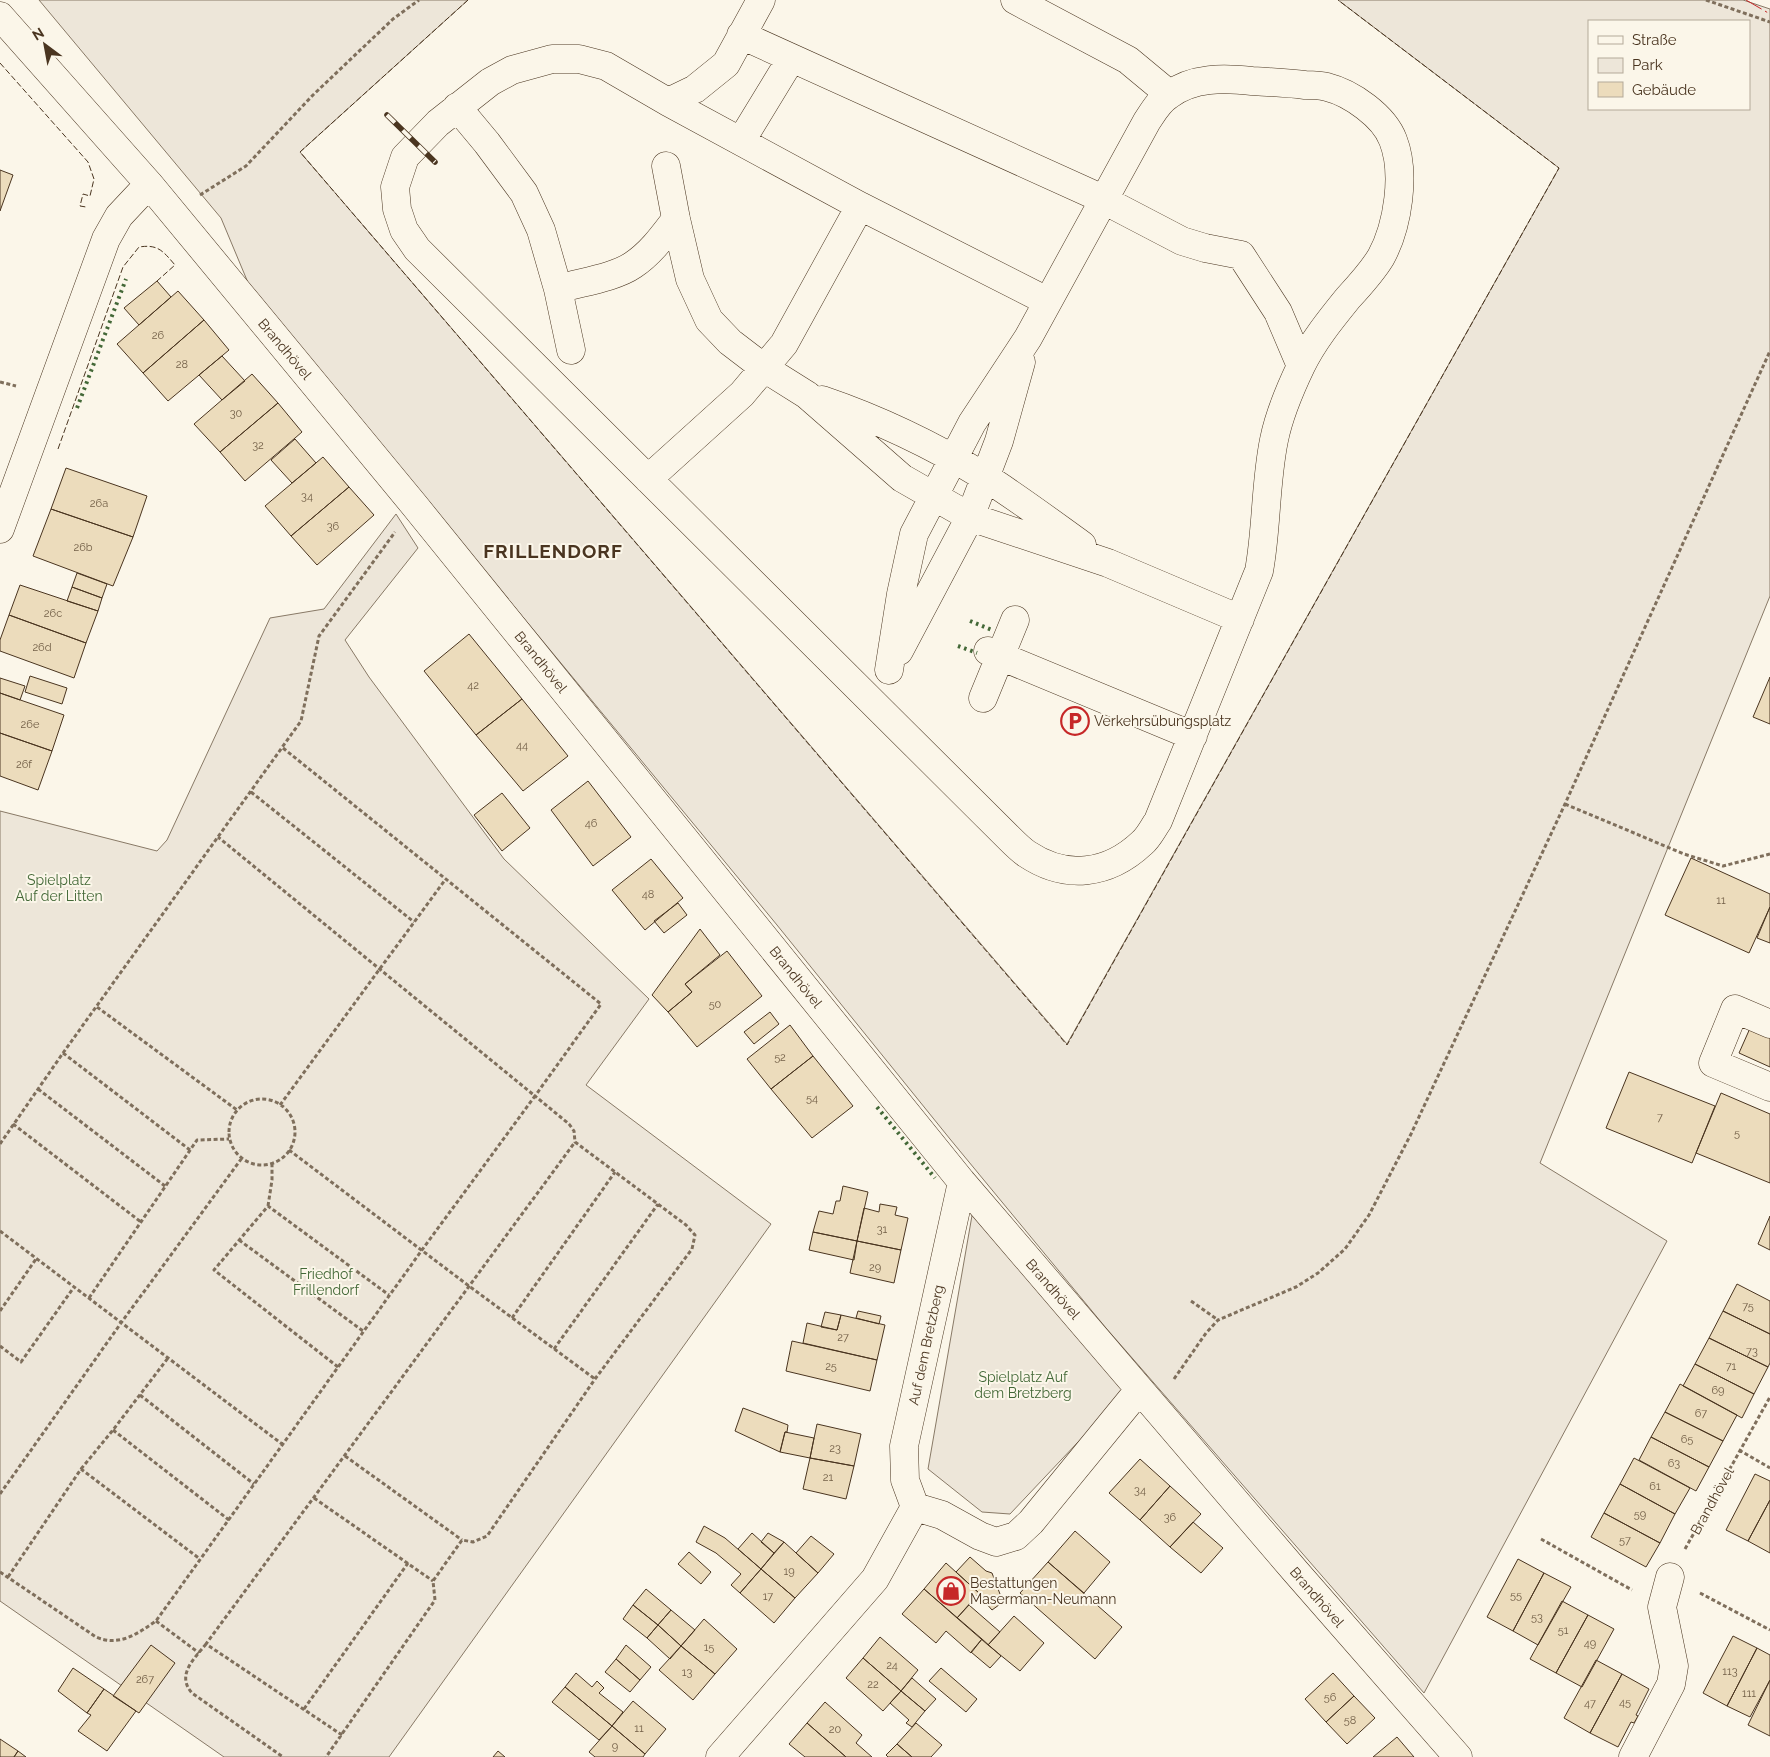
<svg xmlns="http://www.w3.org/2000/svg" width="1770" height="1757" font-family="Raleway,sans-serif">
<style>
.green{fill:#ede6d9;stroke:#887966;fill-rule:evenodd}
.building{fill:#ecdcbc;stroke:#4a3520}
.lines{fill:none;stroke-linecap:round;stroke-linejoin:round}
.minor-casing{stroke:#4a3520;stroke-width:29}
.path{stroke:#7f6f5c;stroke-width:3;stroke-dasharray:4 2.5;stroke-linecap:butt}
.minor{stroke:#fbf6e9;stroke-width:28}
.rail-casing{stroke:#4a3520;stroke-width:5.5}
.rail{stroke:#fbf6e9;stroke-width:4;stroke-dasharray:11;stroke-linecap:butt}
.hedge{stroke:#436837;stroke-width:4;stroke-dasharray:2.5 4;stroke-linecap:butt}
.fence{stroke:#4a3520;stroke-width:1;stroke-dasharray:6 2.5;stroke-linecap:butt}
.power{stroke:#c62828;stroke-width:1;stroke-dasharray:18 4 2.5 4;stroke-linecap:butt}
.labels{text-anchor:middle;dominant-baseline:central;stroke-width:4;stroke-linejoin:round;paint-order:stroke}
.number-label{font-size:11px;fill:#725f47}
.street-label{font-size:14px;fill:#4a3520;stroke:#fbf6e9}
.poi-label{font-size:14px;fill:#4a3520;stroke:#fbf6e9;text-anchor:start}
.park-label{font-size:14px;fill:#436837;stroke:#fbf6e9}
.district-label{font-size:19px;font-weight:bold;letter-spacing:1px;fill:#4a3520;stroke:#fbf6e9}
</style>
<rect width="100%" height="100%" fill="#fbf6e9"/>
<path class="green" d="M39,0h429l-168,152 767,892 492,-876 -221,-168h405l27,9v587l-230,567 127,78 -243,452 -318,-365 -156,-189 -173,-214 -528,-640 -28,-67zM1589,21h160v88h-160z
M396,514l22,34 -73,92 24,37 135,182 145,140 -63,86 185,139 -382,533h-165l-224,-156v-790l157,40 10,-11 103,-222 54,-9z
M974,1204l156,183 -120,127 -28,-2 -54,-43z"/>
<path class="building" d="M0,170l13,5 -13,36z
M157,281l14,16 -32,28 -15,-17z
M178,291l26,29 -61,53 -26,-29z
M204,320l25,30 -61,51 -25,-28z
M222,356l23,25 -23,19 -23,-25z
M252,374l26,29 -58,49 -26,-28z
M278,403l24,29 -57,49 -25,-29z
M295,439l21,24 -24,20 -21,-23z
M323,457l26,30 -58,49 -26,-30z
M66,468l81,28 -14,41 -82,-28z
M349,487l25,28 -57,50 -26,-29z
M51,509l82,28 -20,49 -80,-30z
M77,573l30,11 -5,14 -30,-11z
M20,585l78,26 -12,32 -77,-28z
M72,587l30,11 -4,13 -31,-10z
M9,615l77,28 -12,35 -74,-27v-11z
M469,634l53,65 -46,36 -52,-64z
M30,676l37,12 -5,16 -37,-12z
M1770,677v47l-17,-7z
M0,678l25,8 -5,14 -20,-7z
M0,693l64,22 -12,36 -52,-18z
M522,699l46,57 -45,35 -47,-56z
M0,733l52,18 -14,39 -38,-14z
M588,781l43,56 -38,29 -42,-56z
M502,793l28,35 -28,23 -28,-36z
M1691,858l79,36v13l-21,46 -84,-38z
M651,859l32,39 -38,32 -33,-40z
M678,903l9,12 -23,18 -10,-12z
M1770,907v36l-13,-5z
M700,929l20,26 -35,29 7,8 -24,20 -16,-17z
M727,951l35,45 -65,51 -29,-35 24,-20 -7,-8z
M770,1012l9,12 -25,20 -10,-12z
M790,1025l23,31 -42,33 -24,-30z
M1751,1026l19,8v33l-31,-14z
M813,1056l40,50 -41,32 -41,-49z
M1629,1072l86,34 -23,57 -86,-35z
M1721,1093l49,21v69l-74,-30z
M843,1186l25,6 -11,49 -44,-9 6,-21 14,3 3,-13h4z
M880,1204l17,3 -2,8 13,3 -7,32 -44,-9 7,-33 15,4z
M1770,1216v34l-12,-6z
M813,1232l44,9 -3,19 -45,-10z
M857,1241l44,9 -7,33 -44,-10z
M1737,1284l33,17v33l-47,-23z
M858,1311l23,5 -2,8 -23,-6z
M1723,1311l47,23v29l-2,4 -59,-29z
M825,1312l16,3 -4,15 -16,-3z
M841,1315l44,10 -8,35 -74,-17 4,-20 30,7z
M1709,1338l59,29 -14,27 -59,-30z
M792,1341l85,19 -7,31 -84,-20z
M1695,1364l59,30 -12,24 -59,-32z
M1680,1384l57,31 -14,26 -58,-29z
M743,1408l45,17 -1,7h-2l-5,20 -45,-21z
M1665,1412l58,29 -14,26 -58,-30z
M817,1424l44,10 -7,32 -44,-8z
M785,1432l29,6 -4,20 -30,-6z
M1651,1437l58,30 -13,24 -57,-31z
M810,1458l44,8 -8,33 -43,-10z
M1634,1458l56,30 -15,26 -55,-30z
M1140,1459l30,27 -30,34 -31,-27z
M1755,1474l15,7v19l-22,41 -22,-11z
M1620,1484l55,30 -15,29 -56,-30z
M1170,1486l31,28 -31,33 -30,-27z
M1770,1500v53l-22,-12z
M1604,1513l56,30 -14,24 -55,-30z
M1193,1522l30,26 -22,25 -31,-26z
M704,1526l21,12 36,31 -21,24 -9,-8 10,-11 -25,-21 -20,-11z
M1075,1531l35,31 -26,31 -36,-31z
M752,1533l22,20 -13,16 -23,-20z
M768,1533l16,9 -10,11 -13,-11z
M811,1536l23,18 -16,19 -22,-20z
M784,1542l34,31 -23,25 -34,-29z
M689,1552l22,20 -10,12 -23,-20z
M970,1557l16,14 6,2 11,29 -11,8 -14,-16 1,-1 -23,-21z
M1518,1559l26,14 -31,58 -26,-14z
M1048,1562l74,65 -27,32 -75,-66z
M946,1563l33,30 -22,25 -33,-29z
M761,1569l34,29 -21,25 -34,-30z
M1544,1573l27,14 -33,58 -25,-14z
M646,1589l25,21 -13,15 -25,-20z
M924,1589l58,50 -11,14 -25,-22 -10,12 -34,-29z
M1562,1601l26,14 -32,58 -26,-14z
M633,1605l25,20 -11,13 -24,-19z
M969,1605l31,27 -12,13 -31,-27z
M671,1610l24,20 -14,16 -23,-21z
M1588,1615l26,14 -32,58 -26,-14z
M1014,1616l30,27 -24,28 -32,-26z
M704,1619l33,30 -22,25 -34,-28z
M658,1625l23,21 -11,13 -23,-21z
M1733,1636l24,12 -30,58 -24,-13z
M880,1637l38,33 -17,21 -38,-33z
M982,1639l19,17 -11,12 -19,-16z
M151,1645l24,18 -36,50 -26,-17z
M626,1645l25,22 -11,13 -24,-21z
M681,1646l34,28 -22,26 -34,-30z
M1757,1648l13,7v25l-20,37 -23,-11z
M863,1658l38,33 -18,20 -37,-33z
M616,1659l24,21 -10,12 -25,-20z
M1596,1660l26,14 -32,59 -26,-15z
M73,1668l31,21 -17,24 -29,-22z
M941,1668l36,31 -11,13 -37,-31z
M576,1673l16,14 5,-6 7,7 -5,5 24,19 -11,14 -47,-39z
M1333,1673l21,23 -28,26 -21,-23z
M1622,1674l27,15 -13,26 2,1 -4,7 -3,-1 -13,25 -28,-14z
M912,1678l24,21 -11,12 -24,-20z
M1770,1680v56l-22,-11z
M565,1687l47,39 -13,14 -47,-38z
M104,1689l32,22 -29,40 -29,-20 13,-16 -4,-2z
M901,1691l24,20 -13,16 -6,-4 3,-3 -19,-17z
M1354,1696l21,22 -28,26 -21,-22z
M633,1701l33,28 -21,25 -33,-28z
M825,1702l37,33 -6,8 16,14h-26l-39,-34z
M807,1723l39,34h-41l-16,-13z
M916,1723l26,22 -11,12h-19l-15,-13z
M612,1726l33,28 -2,3h-48l-6,-5z
M1397,1737l17,20h-41z
M0,1739l18,12 -4,6h-14z
M897,1744l15,13h-24l-2,-2z
M18,1751l8,6h-12z
M498,1751l7,6h-12z"/>
<g class="lines">
<defs>
<path id="minor" d="M1015,0l113,60 41,34
M0,16l149,168 266,322 547,676 334,390 162,185
M741,35l351,159 90,47 23,7 36,7 37,57 23,54
M668,102l27,-13 31,-25 35,-64
M457,107l30,36 37,50 17,37 17,59 13,61
M741,141l50,-82
M666,166l10,53 14,60 19,41 21,22 34,26 43,27 95,83 68,39 138,46 132,56
M558,289c23,-7 56,-11 75,-24 18,-12 30,-29 43,-46
M822,400c56,19 112,46 163,77 33,21 65,45 97,68
M648,479l94,-85 42,-50 76,-138
M0,529l106,-290 13,-23 30,-32
M899,651l71,-134 29,-76 22,-79
M988,651l205,85
M889,670l12,-76 13,-60 58,-111 56,-85 119,-217c6,-9 12,-20 22,-26 24,-18 55,-17 83,-14 18,1 35,2 53,4 7,0 15,0 22,2 24,6 57,29 66,53 13,33 5,86 -12,117 -9,15 -21,28 -33,41 -17,21 -35,43 -47,68 -11,23 -22,49 -27,74 -9,44 -7,88 -15,131l-101,250c-5,7 -9,16 -16,22 -34,32 -76,37 -115,11 -6,-4 -12,-10 -17,-15l-593,-590 -13,-19 -7,-21 -2,-22 10,-30 33,-34 52,-41 22,-12 40,-11h27l27,7 62,36 192,104 187,95
M983,698l32,-78
M1770,1024l-35,-15 -22,54 57,24
M915,1507l27,8 38,21 16,6 20,-6 15,-14 108,-132
M720,1757l155,-178 40,-72 -10,-27 -1,-34 58,-264
M1633,1757l38,-73 3,-18 -12,-59 8,-30"/>
</defs>
<use href="#minor" class="minor-casing"/>
<path class="path" d="M1706,0l64,22
M200,195l46,-29 67,-71 80,-76 26,-19
M0,382l16,4
M283,748l318,256 -66,92 34,28 5,7 1,11 111,83 9,10 -3,14 -97,130 -108,157 -14,6 -11,-2 -29,41 2,19 -109,157
M251,792l163,130
M1565,804l119,50 39,12 47,-12
M97,1007l140,103
M63,1053l127,97
M38,1089l127,97
M229 1132a33 33 0 1 1 66 0a33 33 0 1 1-66 0Z
M280,1105l165,-225
M13,1124l128,98
M0,1144l63,-91 238,-332 18,-85 76,-104
M289,1150l180,136 126,93
M268,1206l4,-26v-18
M0,1231l282,213
M239,1240l124,91
M89,1298l108,-158 32,-1
M1191,1301l27,19
M0,1311l36,-52
M512,1318l103,-146
M0,1346l21,16 53,-75
M554,1349l104,-145
M338,1367l-124,-97 54,-64 121,89
M1174,1379l32,-46 12,-13 78,-33 22,-14 27,-24 24,-34 42,-81 154,-330 205,-453
M140,1395l114,89
M113,1430l116,90
M1739,1450l31,18
M345,1456l117,84
M81,1469l32,-39 55,-72
M0,1494l121,-171 121,-165
M314,1498l119,83
M1541,1539l91,51
M1685,1549l85,-152
M0,1572l96,65c23,10 41,-3 60,-16l266,-371 113,-154 -317,-259
M8,1577l73,-108 119,90
M1700,1593l70,37
M156,1621l43,32
M206,1644c-12,15 -30,31 -14,49l91,64
M304,1709l104,-146
M342,1735l-136,-91 369,-502"/>
<use href="#minor" class="minor"/>
<defs>
<path id="rail" d="M387,115l48,47"/>
</defs>
<use href="#rail" class="rail-casing"/>
<use href="#rail" class="rail"/>
<path class="hedge" d="M77,408l49,-129
M970,621l22,9
M958,646l19,7
M877,1107l58,71"/>
<path class="fence" d="M468,0l-168,152 767,893 492,-877 -221,-168
M0,63l88,99 6,17 -4,17 -7,-2 -3,12 6,1
M58,449l65,-182 16,-20c19,-3 24,4 36,18l-18,16"/>
<path class="power" d="M1746,0l24,14"/>
</g>
<defs>
<symbol id="parking-ring" viewBox="-11 -11 22 22"><circle r="9.5" fill="#fbf6e9" stroke="#c62828" stroke-width="1.5"/><path d="M-3.5-5.5H1a3.5 3.5 0 0 1 0 7H-1V5.5H-3.5ZM-1-3.4V-.6H.8a1.4 1.4 0 0 0 0-2.8Z" fill="#c62828"/></symbol>
<symbol id="shop-ring" viewBox="-11 -11 22 22"><circle r="9.5" fill="#fbf6e9" stroke="#c62828" stroke-width="1.5"/><path d="M-5-2.5h2.3a2.7 3.5 0 0 1 5.4 0H5L5.5 6h-11ZM-1.5-2.5h3a1.5 2.3 0 0 0-3 0Z" fill="#c62828"/></symbol>
</defs>
<g fill-rule="evenodd">
<use href="#parking-ring" x="1059" y="705" width="32" height="32"/>
<use href="#shop-ring" x="935" y="1575" width="32" height="32"/>
</g>
<g class="labels">
<g class="number-label">
<text x="158" y="335">26</text>
<text x="182" y="364">28</text>
<text x="236" y="413">30</text>
<text x="258" y="445">32</text>
<text x="307" y="496">34</text>
<text x="99" y="503">26a</text>
<text x="333" y="526">36</text>
<text x="83" y="547">26b</text>
<text x="53" y="613">26c</text>
<text x="42" y="647">26d</text>
<text x="473" y="685">42</text>
<text x="30" y="724">26e</text>
<text x="522" y="745">44</text>
<text x="24" y="764">26f</text>
<text x="591" y="823">46</text>
<text x="648" y="894">48</text>
<text x="1721" y="900">11</text>
<text x="715" y="1004">50</text>
<text x="780" y="1057">52</text>
<text x="812" y="1098">54</text>
<text x="1660" y="1117">7</text>
<text x="1737" y="1133">5</text>
<text x="882" y="1229">31</text>
<text x="875" y="1267">29</text>
<text x="1748" y="1306">75</text>
<text x="843" y="1337">27</text>
<text x="1752" y="1351">73</text>
<text x="831" y="1366">25</text>
<text x="1731" y="1366">71</text>
<text x="1718" y="1390">69</text>
<text x="1701" y="1413">67</text>
<text x="1687" y="1439">65</text>
<text x="835" y="1448">23</text>
<text x="1674" y="1463">63</text>
<text x="828" y="1477">21</text>
<text x="1655" y="1486">61</text>
<text x="1140" y="1490">34</text>
<text x="1640" y="1514">59</text>
<text x="1170" y="1517">36</text>
<text x="1625" y="1540">57</text>
<text x="789" y="1571">19</text>
<text x="1516" y="1595">55</text>
<text x="768" y="1596">17</text>
<text x="1537" y="1617">53</text>
<text x="1563" y="1630">51</text>
<text x="1590" y="1643">49</text>
<text x="709" y="1647">15</text>
<text x="892" y="1665">24</text>
<text x="1730" y="1671">113</text>
<text x="687" y="1672">13</text>
<text x="145" y="1679">267</text>
<text x="873" y="1684">22</text>
<text x="1749" y="1693">111</text>
<text x="1330" y="1697">56</text>
<text x="1625" y="1702">45</text>
<text x="1590" y="1703">47</text>
<text x="1350" y="1720">58</text>
<text x="639" y="1728">11</text>
<text x="835" y="1729">20</text>
<text x="615" y="1746">9</text>
</g>
<g class="street-label">
<text transform="translate(285 349) rotate(50)">Brandhövel</text>
<text transform="translate(541 662) rotate(51)">Brandhövel</text>
<text transform="translate(796 977) rotate(51)">Brandhövel</text>
<text transform="translate(1053 1289) rotate(49)">Brandhövel</text>
<text transform="translate(926 1345) rotate(-78)">Auf dem Bretzberg</text>
<text transform="translate(1712 1501) rotate(-61)">Brandhövel</text>
<text transform="translate(1317 1597) rotate(49)">Brandhövel</text>
</g>
<g class="poi-label">
<text x="1094" y="721">Verkehrsübungsplatz</text>
<text x="970" y="1583">Bestattungen<tspan x="970" dy="16">Masermann-Neumann</tspan></text>
</g>
<g class="park-label">
<text x="59" y="880">Spielplatz<tspan x="59" dy="16">Auf der Litten</tspan></text>
<text x="326" y="1274">Friedhof<tspan x="326" dy="16">Frillendorf</tspan></text>
<text x="1023" y="1377">Spielplatz Auf<tspan x="1023" dy="16">dem Bretzberg</tspan></text>
</g>
<g class="district-label">
<text x="553" y="551">FRILLENDORF</text>
</g>
</g>
<rect x="1588" y="20" width="162" height="90" fill="#fbf6e9" stroke="#b4a999"/>
<rect x="1598" y="36" width="25" height="8" fill="#fbf6e9" stroke="#b4a999"/>
<text x="1632" y="45" font-size="15" fill="#4a3520">Straße</text>
<rect x="1598" y="58" width="25" height="15" fill="#ede6d9" stroke="#b4a999"/>
<text x="1632" y="70" font-size="15" fill="#4a3520">Park</text>
<rect x="1598" y="82" width="25" height="15" fill="#ecdcbc" stroke="#b4a999"/>
<text x="1632" y="95" font-size="15" fill="#4a3520">Gebäude</text>
<g transform="translate(45 45) rotate(328)" stroke="#fbf6e9" stroke-width="4" paint-order="stroke">
<path d="M0-4L9 19L0 12L-9 19Z" fill="#4a3520"/>
<text y="-8" font-size="14" font-weight="bold" text-anchor="middle" fill="#4a3520">N</text>
</g>
</svg>
